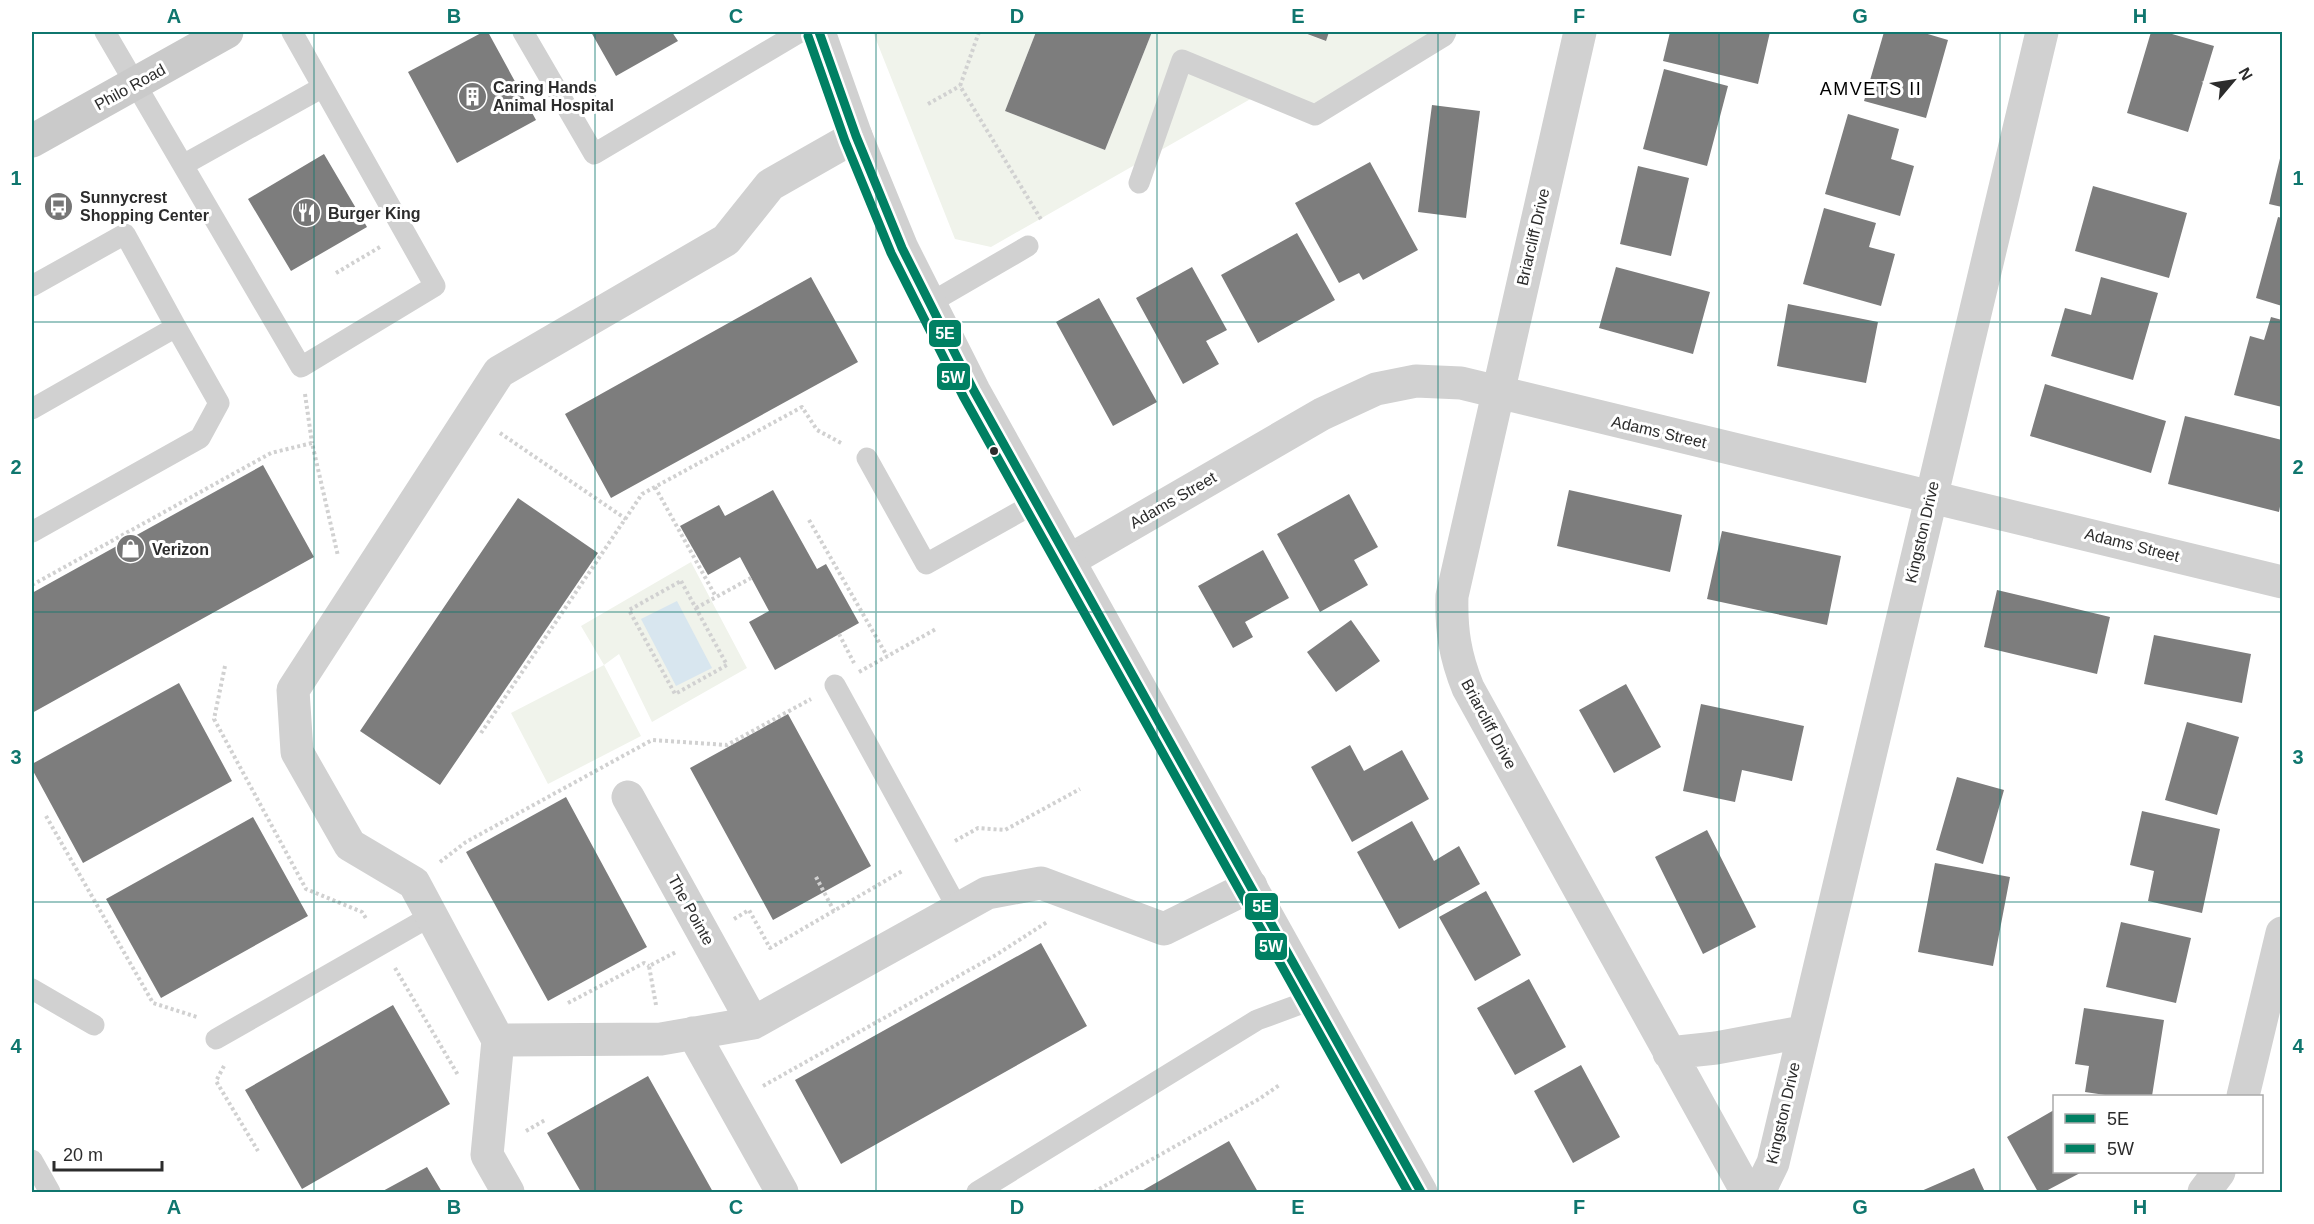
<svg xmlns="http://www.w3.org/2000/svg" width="2314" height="1224" font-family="Arial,sans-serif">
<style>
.green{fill:#f0f3eb}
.water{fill:#d8e6ef}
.building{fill:#7d7d7d}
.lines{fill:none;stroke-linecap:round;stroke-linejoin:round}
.path{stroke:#d1d1d1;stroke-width:4;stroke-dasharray:3 3;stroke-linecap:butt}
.service{stroke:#d1d1d1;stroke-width:21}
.minor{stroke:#d1d1d1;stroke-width:33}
.tertiary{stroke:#d1d1d1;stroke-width:33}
.secondary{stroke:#cacaca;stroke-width:33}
.bus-1-casing{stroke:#fff;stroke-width:14}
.bus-2-casing{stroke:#fff;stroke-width:14}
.bus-1{stroke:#008063;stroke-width:9}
.bus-2{stroke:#008063;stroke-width:9}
.grid{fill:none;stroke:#0f766e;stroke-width:1.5;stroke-opacity:0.55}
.bus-dot{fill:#2c2c2c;stroke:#fff;stroke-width:2}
.labels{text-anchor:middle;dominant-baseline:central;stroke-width:6;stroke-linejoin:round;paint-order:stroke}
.street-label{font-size:16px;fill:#2c2c2c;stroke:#fff}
.poi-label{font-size:16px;font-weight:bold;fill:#2c2c2c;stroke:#fff;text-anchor:start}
.neighbourhood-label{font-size:18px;letter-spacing:1.5px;fill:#000;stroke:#fff}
.line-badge{stroke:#fff;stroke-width:2}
.badge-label{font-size:16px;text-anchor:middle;font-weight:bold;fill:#fff}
.neatline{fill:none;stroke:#0f766e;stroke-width:2}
.grid-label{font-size:20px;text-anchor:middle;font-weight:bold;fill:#0f766e}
</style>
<rect width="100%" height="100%" fill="#fff"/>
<path class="green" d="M873,32h163l-31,79 100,39 47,-118h149l24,9 4,-9h117l-131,83 -54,-22 -270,154 -36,-8z
M691,562l56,106 -95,54 -33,-68 -15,11 37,71 -93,48 -37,-71 93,-48 -23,-39z"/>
<path class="water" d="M677,601l35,67 -36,18 -35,-67z"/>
<path class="building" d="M483,32h5l48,88 -79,43 -49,-91z
M591,32h81l6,9 -62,35z
M1036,32h116l-47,118 -100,-39z
M1302,32h27l-3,9z
M1670,32h100l-12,52 -95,-23z
M1884,32h37l27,8 -22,78 -62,-17z
M2151,32h14l49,14 -26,86 -61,-19z
M1664,69l64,17 -21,80 -64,-17z
M1432,105l48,6 -14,107 -48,-6z
M1848,114l51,15 -8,30 23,7 -14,50 -75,-22z
M2282,150v57l-13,-3z
M324,154l43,73 -76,44 -43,-72z
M1370,162l48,88 -55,30 -4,-7 -20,10 -44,-80z
M1638,166l51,12 -18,78 -51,-12z
M2093,186l94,27 -18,65 -94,-27z
M1824,208l52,15 -7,24 26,7 -14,52 -78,-22z
M2278,217l4,1v88l-26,-8z
M1297,233l38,67 -77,43 -37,-68z
M1192,267l35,63 -21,11 13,23 -36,20 -47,-86z
M1616,267l94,25 -17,62 -94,-26z
M811,277l47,85 -247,136 -46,-84z
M2101,277l57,16 -25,87 -82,-24 14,-48 26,7z
M1099,298l58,104 -44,24 -57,-104z
M1788,304l90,18 -12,61 -89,-17z
M2271,317l11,3v87l-48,-12 16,-59 14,4z
M2045,384l121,37 -15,52 -121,-37z
M2185,416l97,24v56l-3,16 -111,-28z
M263,465l51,92 -282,156v-120z
M773,490l44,79 9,-5 33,59 -84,47 -26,-48 20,-11 -29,-54 -32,18 -28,-49 39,-21 6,11z
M1569,490l113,25 -12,57 -113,-26z
M1349,494l29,53 -24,13 14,25 -48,27 -43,-78z
M518,498l80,55 -158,232 -80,-54z
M1722,531l119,25 -14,69 -120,-26z
M1263,550l26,48 -44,24 8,15 -20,11 -35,-62z
M1997,590l113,27 -13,57 -113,-27z
M1351,620l29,41 -44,31 -29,-40z
M2154,635l97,19 -9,49 -98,-19z
M179,683l53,98 -149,82 -51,-94v-5z
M1626,684l35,63 -47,26 -35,-63z
M1701,704l103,22 -12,55 -50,-11 -7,32 -52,-11z
M788,714l83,152 -98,54 -83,-152z
M2187,722l52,15 -22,78 -52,-15z
M1350,745l14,26 38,-21 27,49 -77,43 -41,-75z
M1957,777l47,13 -21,74 -47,-14z
M566,797l81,150 -99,54 -82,-149z
M2142,811l78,18 -18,84 -54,-12 6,-30 -24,-6z
M253,817l55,99 -147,82 -55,-99z
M1412,821l22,40 25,-15 21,38 -81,45 -42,-77z
M1707,830l49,97 -53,27 -48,-97z
M1935,863l75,14 -17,89 -75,-14z
M1486,891l35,64 -46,26 -36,-64z
M2121,922l70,16 -15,65 -70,-16z
M1041,943l46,83 -246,138 -46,-84z
M1529,979l37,68 -51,28 -38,-67z
M393,1005l57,99 -148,85 -57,-99z
M2084,1008l80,12 -12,76h-40l-27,-4 4,-26 -14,-2z
M1581,1065l39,72 -47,26 -39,-72z
M648,1076l65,116h-132l-34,-59z
M2054,1110v62h28l-38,20h-6l-31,-55z
M1229,1141l29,51h-118z
M427,1167l15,25h-61z
M1974,1168l11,24h-66z"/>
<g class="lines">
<path class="path" d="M979,32l-19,54 82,135
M928,104l32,-18
M336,273l44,-26
M305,394l7,49
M500,433l126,86
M655,487l61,110
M809,520l78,136
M681,581l46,84 -52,29 -46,-84z
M32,585l239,-132 41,-10 26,113
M696,608l55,-30
M839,634l15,29
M225,666l-11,53 92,170 56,23 5,8
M859,672l77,-43
M481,733l161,-239 160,-87 15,23 26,14
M46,816l107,187 44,14
M955,841l23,-13 27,2 75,-41
M440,862l26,-20 186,-102 75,5 84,-46
M816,877l18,34
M734,919l15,-9 21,38 134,-78
M395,968l63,107
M568,1003l76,-40 5,3
M656,1005l-7,-39 27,-14
M224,1066l-8,15 42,70
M763,1086l233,-131 51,-33
M526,1131l19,-11
M1094,1192l165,-93 22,-15"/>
<path class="service" d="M105,32l196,335 134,-81 -143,-254
M523,32l71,122 206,-122
M183,165l140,-78
M1139,183l43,-123 133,55 129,-79 2,-4
M32,286l93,-52 51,93 -144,82
M930,303l98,-57
M867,458l59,106 111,-62
M32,532l168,-94 19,-35 -43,-76
M835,685l123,224
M32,989l62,36
M216,1039l215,-123
M32,1160l18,32
M977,1192l280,-172 57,-21"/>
<path class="minor" d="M1580,32l-128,564c-1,34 3,60 16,92l279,504
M1070,560l252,-146 54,-25 40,-8 45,2 821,199
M628,797l125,226
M693,1033l89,159
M498,1040l163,-1 92,-16 234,-130 54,-10 123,46 87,-43
M1669,1053l47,-5 86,-16
M2243,1096l39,-163
M508,1192l-21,-37 11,-115 -84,-157 -64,-38 -53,-93 -4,-62 206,-318 227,-132 44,-55 86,-49
M1759,1192l14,-29 269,-1131
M2204,1192l15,-20"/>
<path class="tertiary" d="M819,32l37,104 46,112 72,143 447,801"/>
<path class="secondary" d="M32,141l195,-109"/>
<defs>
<path id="bus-1" d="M819,32l37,104 46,112 72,143 447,801"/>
<path id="bus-2" d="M808,36l37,105 46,112 72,143 445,796"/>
</defs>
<use href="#bus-1" class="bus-1-casing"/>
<use href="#bus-2" class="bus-2-casing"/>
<use href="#bus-1" class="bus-1"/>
<use href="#bus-2" class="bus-2"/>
</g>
<path class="grid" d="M314,32v1160M595,32v1160M876,32v1160M1157,32v1160M1438,32v1160M1719,32v1160M2000,32v1160M32,322h2250M32,612h2250M32,902h2250"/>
<defs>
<symbol id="building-disc" viewBox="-11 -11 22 22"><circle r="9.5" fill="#767676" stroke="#fff"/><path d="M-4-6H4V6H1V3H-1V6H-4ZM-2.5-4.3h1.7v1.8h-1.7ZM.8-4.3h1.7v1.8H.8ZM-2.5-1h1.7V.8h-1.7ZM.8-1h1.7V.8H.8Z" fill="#fff"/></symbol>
<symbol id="bus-disc" viewBox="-11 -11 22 22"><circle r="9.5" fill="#767676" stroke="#fff"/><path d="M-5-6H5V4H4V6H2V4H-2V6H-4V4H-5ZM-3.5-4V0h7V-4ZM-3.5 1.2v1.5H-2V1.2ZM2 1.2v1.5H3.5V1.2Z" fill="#fff"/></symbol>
<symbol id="restaurant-disc" viewBox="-11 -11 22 22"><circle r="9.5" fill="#767676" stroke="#fff"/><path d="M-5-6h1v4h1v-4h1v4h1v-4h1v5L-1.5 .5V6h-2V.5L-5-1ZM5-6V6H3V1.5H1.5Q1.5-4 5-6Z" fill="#fff"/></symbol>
<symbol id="shop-disc" viewBox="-11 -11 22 22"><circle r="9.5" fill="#767676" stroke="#fff"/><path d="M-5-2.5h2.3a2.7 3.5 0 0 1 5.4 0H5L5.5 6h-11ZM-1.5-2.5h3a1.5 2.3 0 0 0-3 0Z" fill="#fff"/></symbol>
</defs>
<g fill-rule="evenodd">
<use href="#building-disc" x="456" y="80" width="33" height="33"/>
<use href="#bus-disc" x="42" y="190" width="33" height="33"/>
<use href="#restaurant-disc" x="290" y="196" width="33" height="33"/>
<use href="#shop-disc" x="114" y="532" width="33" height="33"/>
</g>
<circle class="bus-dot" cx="994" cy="451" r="5"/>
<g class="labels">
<g class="street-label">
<text transform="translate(130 87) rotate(-29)">Philo Road</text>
<text transform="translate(1533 237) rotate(-77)">Briarcliff Drive</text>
<text transform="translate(1659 432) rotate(13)">Adams Street</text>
<text transform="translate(1173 500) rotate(-30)">Adams Street</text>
<text transform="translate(1922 532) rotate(-77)">Kingston Drive</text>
<text transform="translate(2132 545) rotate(14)">Adams Street</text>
<text transform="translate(1489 724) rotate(62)">Briarcliff Drive</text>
<text transform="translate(691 910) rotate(61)">The Pointe</text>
<text transform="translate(1783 1113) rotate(-77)">Kingston Drive</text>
</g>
<g class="poi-label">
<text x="493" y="87">Caring Hands<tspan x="493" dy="18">Animal Hospital</tspan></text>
<text x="80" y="197">Sunnycrest<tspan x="80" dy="18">Shopping Center</tspan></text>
<text x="328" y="213">Burger King</text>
<text x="152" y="549">Verizon</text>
</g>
<g class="neighbourhood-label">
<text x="1871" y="89">AMVETS II</text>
</g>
</g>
<g class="line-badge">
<rect x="928" y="319" width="34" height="29" rx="6" fill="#008063"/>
<rect x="936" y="362" width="35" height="29" rx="6" fill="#008063"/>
<rect x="1244" y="892" width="35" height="29" rx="6" fill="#008063"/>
<rect x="1254" y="932" width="34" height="29" rx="6" fill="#008063"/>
</g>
<g class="badge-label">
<text x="945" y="339">5E</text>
<text x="953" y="383">5W</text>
<text x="1262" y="912">5E</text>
<text x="1271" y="952">5W</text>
</g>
<rect width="2314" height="1224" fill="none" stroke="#ffffff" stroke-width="66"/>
<rect x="2053" y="1095" width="210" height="78" fill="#ffffff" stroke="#ababab" stroke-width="1.5"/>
<rect x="2065" y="1114" width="30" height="9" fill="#008063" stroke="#ababab" stroke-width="1.5"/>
<text x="2107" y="1125" font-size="18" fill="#2c2c2c">5E</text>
<rect x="2065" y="1144" width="30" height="9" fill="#008063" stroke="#ababab" stroke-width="1.5"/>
<text x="2107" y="1155" font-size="18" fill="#2c2c2c">5W</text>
<g transform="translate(2233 81) rotate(61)" stroke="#ffffff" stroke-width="4.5" paint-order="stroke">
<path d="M0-4.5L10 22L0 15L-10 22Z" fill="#2c2c2c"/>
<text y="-9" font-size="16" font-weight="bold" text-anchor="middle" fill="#2c2c2c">N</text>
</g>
<path d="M54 1161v9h108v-9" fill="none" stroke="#2c2c2c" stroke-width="3"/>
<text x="63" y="1161" font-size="18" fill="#2c2c2c" stroke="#ffffff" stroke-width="4.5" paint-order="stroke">20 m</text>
<rect x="33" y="33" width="2248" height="1158" class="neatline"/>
<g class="grid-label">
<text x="174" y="23">A</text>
<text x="454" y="23">B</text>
<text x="736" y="23">C</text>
<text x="1017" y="23">D</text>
<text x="1298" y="23">E</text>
<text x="1579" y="23">F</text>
<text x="1860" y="23">G</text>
<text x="2140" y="23">H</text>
<text x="16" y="185">1</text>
<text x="2298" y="185">1</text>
<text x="16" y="474">2</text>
<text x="2298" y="474">2</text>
<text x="16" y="764">3</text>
<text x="2298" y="764">3</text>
<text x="16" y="1053">4</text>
<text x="2298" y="1053">4</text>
<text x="174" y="1214">A</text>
<text x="454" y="1214">B</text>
<text x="736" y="1214">C</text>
<text x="1017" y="1214">D</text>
<text x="1298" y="1214">E</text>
<text x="1579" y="1214">F</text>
<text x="1860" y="1214">G</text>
<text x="2140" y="1214">H</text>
</g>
</svg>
